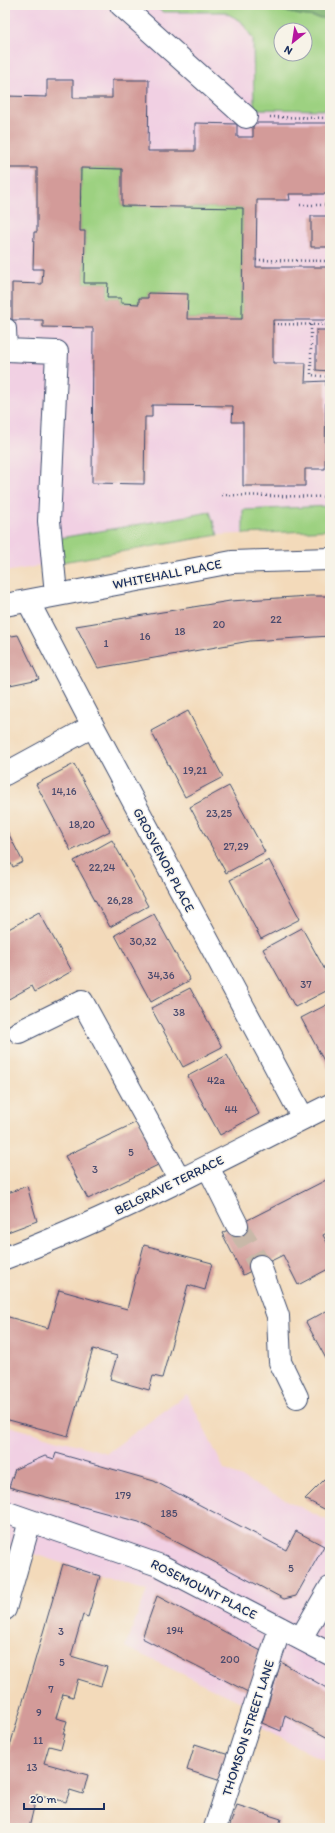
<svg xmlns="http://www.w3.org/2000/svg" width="335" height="1833" font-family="Itim,sans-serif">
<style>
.built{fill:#f1d0e3;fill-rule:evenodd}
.green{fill:#9dd181;stroke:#5c8070;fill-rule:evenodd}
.forest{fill:#7eb36f;stroke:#4c7166}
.building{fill:#d39b99;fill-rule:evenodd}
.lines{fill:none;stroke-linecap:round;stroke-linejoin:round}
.minor-tunnel{stroke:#c8b8a8;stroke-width:22;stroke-dasharray:22 11;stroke-linecap:butt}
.minor-casing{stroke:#3b496c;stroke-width:24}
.path{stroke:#3b496c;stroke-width:2.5;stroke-dasharray:1 3;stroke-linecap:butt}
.minor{stroke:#fff;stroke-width:22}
.labels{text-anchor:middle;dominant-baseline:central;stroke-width:3;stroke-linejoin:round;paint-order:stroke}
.number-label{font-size:11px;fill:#494a6d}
.street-label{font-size:13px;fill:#1b2f5e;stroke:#f7f3e8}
</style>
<rect width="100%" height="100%" fill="#f7f3e8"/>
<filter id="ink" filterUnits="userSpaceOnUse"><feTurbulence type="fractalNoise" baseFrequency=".025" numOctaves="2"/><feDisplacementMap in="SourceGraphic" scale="8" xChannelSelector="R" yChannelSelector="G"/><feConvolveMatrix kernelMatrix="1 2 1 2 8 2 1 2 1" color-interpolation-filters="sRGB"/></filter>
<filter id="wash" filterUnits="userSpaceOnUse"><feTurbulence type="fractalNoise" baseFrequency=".012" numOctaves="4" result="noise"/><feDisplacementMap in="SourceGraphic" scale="16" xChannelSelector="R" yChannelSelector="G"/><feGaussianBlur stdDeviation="0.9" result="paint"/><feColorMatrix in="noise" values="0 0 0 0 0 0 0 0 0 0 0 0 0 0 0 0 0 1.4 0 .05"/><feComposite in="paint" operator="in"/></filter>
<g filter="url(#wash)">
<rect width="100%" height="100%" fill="#f3daba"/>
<path class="built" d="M5,5h255l40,10 30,4v511l-112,5 -213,37zM281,30h24v24h-24z
M187,1394l37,75 106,53v242l-80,-42 4,-14 -129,-61 22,-57 -142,-45v-120l102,28z"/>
<path class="green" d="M151,5h109l40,10 30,4v91l-76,-1 -1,-70 -12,-18 -17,-9h-61zM281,30h24v24h-24z
M81,168l41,1v37l121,2 -1,111h-55v-25l-39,-1v5h-9v6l-18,-1v-5h-14l1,-15h-24l1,-52h-5z
M330,500v30l-87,4v-24l86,-4z
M210,512l8,23 -161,28 -3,-24z"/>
<path class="forest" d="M260,5h70v14l-30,-4z"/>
<g id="blocks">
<path class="building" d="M47,80h26v18h39v-18h37l-1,71h47v-28l42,1v13h16v-14h77v71h-41l1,6h-33l-1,67h74v53h-57v43h33l-1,19 21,-1 -1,88h-20v17h-62v-64h-11l1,-16 -81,-1v12h-7l-1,67 -52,-1 1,-155 -50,-1v-7h-31v-37l30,1 1,-15h-10l1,-37h3v-64h-32v-72l42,1zM81,168l41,1v37l121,2 -1,111h-55l1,-25 -40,-1v5h-9v6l-18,-1v-5h-14l1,-15h-24l1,-52h-5z
M311,216h19v31h-19z
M316,330h14v41l-14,-1z
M310,596h20v40l-80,5 -152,27 -22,-42 154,-25z
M18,635l21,44 -34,7v-49z
M188,711l35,66 -38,20 -34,-66z
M74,764l36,67 -39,20 -35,-67z
M229,786l36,66 -39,21 -36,-66z
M5,827l18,35 -10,5 -8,-14z
M112,840l36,66 -38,21 -36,-66z
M269,860l31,59 -39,20 -31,-59z
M39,912l33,59 -37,21 -3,-6 -27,15v-70z
M154,914l36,66 -39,22 -36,-67z
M302,928l28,51v10l-35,18 -32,-58z
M190,988l32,59 -39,20 -32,-59z
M330,1003v69l-29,-54z
M227,1055l32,59 -39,21 -32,-59z
M139,1121l21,43 -72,35 -23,-43z
M330,1178v53l-7,4 7,13v20l-32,17 -15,-30 -40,20 -21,-42z
M27,1186l10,35 -32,12v-39z
M144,1245l68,18 -7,27 -17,-5 -26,93 -9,-2 -4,14 -39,-11 7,-23 -24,-7 -25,87 -63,-17v-103l43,12 11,-38 68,19z
M330,1309v57l-24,-44z
M56,1453l98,28 132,69 10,-19 28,15 -28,50 -12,3 -145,-77 -130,-35 6,-18 30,-13 9,3z
M330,1474v38l-25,-13z
M63,1564l37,12 -12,41 -5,-2 -12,41 36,11 -6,19 -23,-7 -5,18 -10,-3 -7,24 11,3 -4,13h2l-4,15 -12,-3 -5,17 44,12 -5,19 -13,-4 -4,12 -29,-8 -8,34h-24v-65z
M157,1596l106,56 -13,41 -108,-55z
M281,1662l49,28v49l-45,-24 -4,16 -19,-8z
M195,1744l34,11 -8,26 -34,-11z
M237,1805l44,14 -3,9h-49z"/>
</g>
</g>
<g filter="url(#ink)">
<use href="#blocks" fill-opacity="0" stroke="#3b496c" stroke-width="1"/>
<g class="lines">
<path class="minor-tunnel" d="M237,1225l23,41"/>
<defs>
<path id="minor" d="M121,5l125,112
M5,329l1,21 51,2 -8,169 7,73
M28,601l65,125 210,392
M5,605l227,-43 98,-3
M5,774l88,-48
M19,1032l63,-31 98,179
M208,1167l29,58
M5,1258c112,-42 218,-100 325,-153
M260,1266l18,50 2,46 17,35
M5,1512l156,54 169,88
M5,1609l25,-88
M301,1638l29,-50
M215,1828l65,-200"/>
</defs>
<use href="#minor" class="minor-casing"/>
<path class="path" d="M270,117l60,1
M300,205h30
M256,260l74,1
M273,324l57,1
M311,325v50l19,2
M222,495l108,2"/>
<use href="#minor" class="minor"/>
</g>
</g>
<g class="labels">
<g class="number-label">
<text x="276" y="619">22</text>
<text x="219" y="624">20</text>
<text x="180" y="631">18</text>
<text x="145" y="636">16</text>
<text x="106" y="643">1</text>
<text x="195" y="770">19,21</text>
<text x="64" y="791">14,16</text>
<text x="219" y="813">23,25</text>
<text x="82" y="824">18,20</text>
<text x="236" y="846">27,29</text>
<text x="102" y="867">22,24</text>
<text x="120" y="900">26,28</text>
<text x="143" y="941">30,32</text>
<text x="161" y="975">34,36</text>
<text x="306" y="984">37</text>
<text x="179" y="1012">38</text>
<text x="216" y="1080">42a</text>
<text x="231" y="1109">44</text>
<text x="131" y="1152">5</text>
<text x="95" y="1169">3</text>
<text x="123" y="1495">179</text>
<text x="169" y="1513">185</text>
<text x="291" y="1568">5</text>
<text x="175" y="1630">194</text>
<text x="61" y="1631">3</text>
<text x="230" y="1659">200</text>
<text x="62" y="1662">5</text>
<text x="51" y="1689">7</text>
<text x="39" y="1712">9</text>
<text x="38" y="1740">11</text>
<text x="32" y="1767">13</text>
</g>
<g class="street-label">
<text transform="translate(167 574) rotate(-11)">WHITEHALL PLACE</text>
<text transform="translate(164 860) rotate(62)">GROSVENOR PLACE</text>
<text transform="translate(169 1185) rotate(-26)">BELGRAVE TERRACE</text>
<text transform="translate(204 1589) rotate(27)">ROSEMOUNT PLACE</text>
<text transform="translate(248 1728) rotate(-72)">THOMSON STREET LANE</text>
</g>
</g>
<rect width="335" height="1833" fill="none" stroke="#f7f3e8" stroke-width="20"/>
<g transform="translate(293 42) rotate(210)"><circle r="19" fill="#f7f3e8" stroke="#9fa5b1"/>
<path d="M0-3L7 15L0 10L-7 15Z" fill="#b5179e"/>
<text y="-6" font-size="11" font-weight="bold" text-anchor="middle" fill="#1b2f5e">N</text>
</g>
<path d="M24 1803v6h80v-6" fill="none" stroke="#1b2f5e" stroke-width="2"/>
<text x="30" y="1803" font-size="12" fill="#1b2f5e" stroke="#f7f3e8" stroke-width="3" paint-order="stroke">20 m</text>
</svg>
